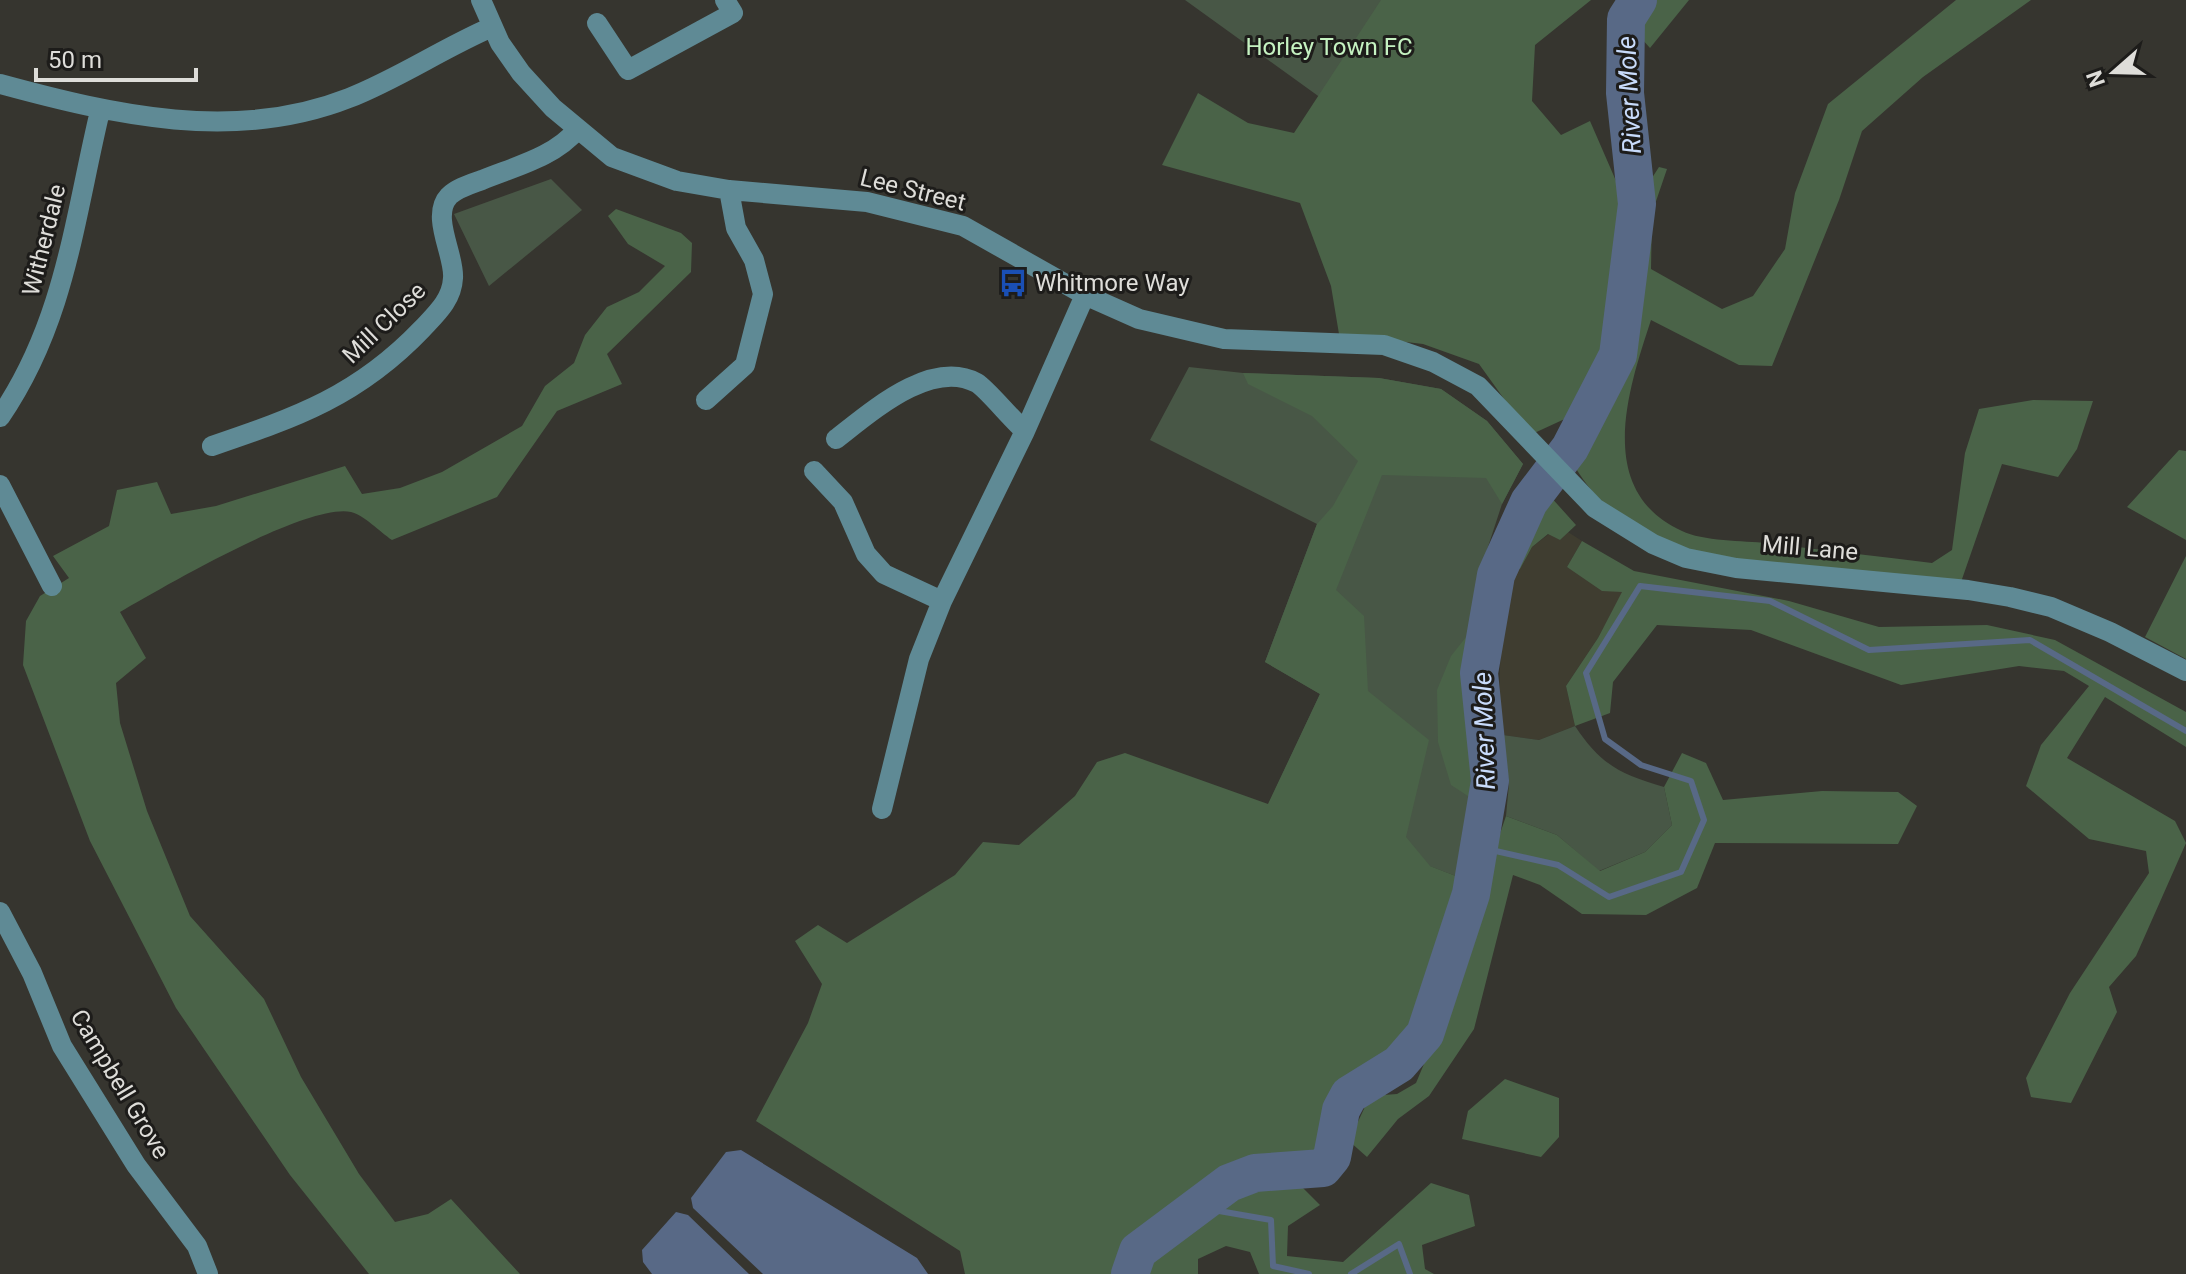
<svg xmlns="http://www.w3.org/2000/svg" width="2186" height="1274" font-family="Roboto,sans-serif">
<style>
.built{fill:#3f3d30}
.green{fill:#485746}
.forest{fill:#4a6348}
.water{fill:#586986}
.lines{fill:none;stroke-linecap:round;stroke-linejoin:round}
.stream{stroke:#586986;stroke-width:6}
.river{stroke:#586986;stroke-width:38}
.minor{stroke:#5f8a95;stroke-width:20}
.labels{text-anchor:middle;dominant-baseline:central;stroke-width:6;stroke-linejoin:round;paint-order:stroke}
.park-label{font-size:24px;fill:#c5f2c1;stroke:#1d1c1a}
.street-label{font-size:24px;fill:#deddd9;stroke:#1d1c1a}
.poi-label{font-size:24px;fill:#deddd9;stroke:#1d1c1a;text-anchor:start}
.water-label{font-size:26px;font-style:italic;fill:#c8dbfb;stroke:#1d1c1a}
</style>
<rect width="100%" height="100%" fill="#36352f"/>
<path class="built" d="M1568,532l14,9 -15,26 56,25 -25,46 -32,48 9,40 -36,14 -36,-5 -4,-33 2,-67 11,-68 8,2 12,-22 17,-13 11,6z"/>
<path class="green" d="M1185,0h235l-81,111z
M551,179l31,31 -93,76 -35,-72z
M1189,367l54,6 136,5 62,11 46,32 36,43 -21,40 -19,58 -13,70 -2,63 13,64 -10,39 -10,80 -193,-73 52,-111 -55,-32 52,-138 -167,-84z
M1575,726c26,39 45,48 89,61l8,38 -27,27 -46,19 -42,-36 -51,-19 3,-32 -6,-49 36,5z"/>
<path class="forest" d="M1381,0h210l-56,45 -3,56 29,34 29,-14 33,76 -12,141 -42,79 -39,18 -51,-71 -56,-20 -84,-10 -8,-48 -31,-83 -138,-38 36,-72 50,30 46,10z
M1647,0h42l-39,48 -18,-20z
M1956,0h75l-108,77 -61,54 -23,69 -67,166 -33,-1 -88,-45c-23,70 -57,171 31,211 20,10 62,10 85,12 55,7 110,13 165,20l20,-13 13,-97 14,-44 54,-9 60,1 -16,48 -19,28 -56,-13 -41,118c-47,-4 -94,-8 -142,-12 -91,-7 -192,-16 -244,-103l38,-84 22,-68 13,-131 11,-17 8,2 -15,44 -1,56 71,40 31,-13 32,-47 10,-56 33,-89z
M616,209l65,24 11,10 -1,29 -84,82 15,30 -65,27 -60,86 -105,43c-12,-8 -28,-25 -41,-28 -45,-9 -189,76 -231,100l26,46 -30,25 4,40 27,88 43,105 74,83 37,78 58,97 36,48 33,-8 23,-15 69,75h-151l-79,-99 -114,-167 -86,-167 -67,-176 3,-44 14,-25 29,-18 -16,-22 56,-30 8,-36 40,-8 14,32 45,-8 129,-40 17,28 38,-6 42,-16 80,-46 23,-40 29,-23 11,-28 22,-28 32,-15 26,-26 -37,-22 -20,-28z
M1243,373l136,5 62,11 46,32 36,43 -21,40 -16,-26 -104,-3 -46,115 28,26 4,75 61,49 -23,97 24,29 31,12 -42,151 -34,35 -37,21 -15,21 -14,46 -20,10 -48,1 -32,15 -84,63 -16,33h-154l-5,-23 -204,-130 52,-98 14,-39 -27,-43 23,-16 29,18 108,-68 28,-33 36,3 56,-49 22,-34 28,-9 143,51 52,-110 -55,-32 52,-138 16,-18 25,-45 -46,-45 -64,-32z
M2179,450l7,1v89l-59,-33z
M1549,495l27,30 -16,15 -12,-6 -16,13 -12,22 -8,-2 10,-28z
M1582,541l52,30 155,30 90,26 108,-2 68,15 131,72v35l-81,-50 -38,61 108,63 11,22 -50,113 -27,31 8,25 -46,91 -40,-6 -5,-19 44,-85 79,-120 -3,-22 -57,-12 -63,-53 15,-41 48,-59 -25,-15 -45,-5 -118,19 -150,-55 -94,-5 -44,57 -3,31 -35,13 -9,-40 32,-48 24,-46 -20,-1 -35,-24z
M2186,556v103l-41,-22z
M1470,632l-2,63 13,64 -10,39 -20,-13 -13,-43 -1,-52 14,-34z
M1682,753l24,10 17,37 99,-9 76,1 19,14 -19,38 -183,-1 -18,45 -51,27 -64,-1 -42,-29 -27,-10 -39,154 -45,67 -31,23 -31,38 -18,-16 21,-45 27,-2 19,-11 58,-139 15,-78 17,-50 51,19 43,36 45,-19 27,-27 -8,-38z
M1505,1079l54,19v39l-18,20 -79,-18 6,-28z
M1431,1183l38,12 6,31 -53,19 3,24 9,5h-175l-9,-22 -24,-6 -28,13v15h-60l2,-7 50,-40 60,-39 51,-2 19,19 -32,21 -1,30 56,6z"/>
<path class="water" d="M741,1150l176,108 11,16h-165l-70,-66 -2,-10 35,-46z
M676,1212l12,3 61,59h-97l-9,-12 -1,-12z"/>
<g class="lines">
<path class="stream" d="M1478,847l80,18 51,32 72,-25 23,-52 -13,-39 -50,-16 -36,-26 -19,-66 54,-87 130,15 99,49 161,-10 156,91
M1196,1207l75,13 2,46 36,8
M1351,1274l48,-30 11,30"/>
<path class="river" d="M1130,1274l8,-23 91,-68 26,-10 68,-5 9,-11 9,-47 8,-15 50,-31 26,-30 46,-140 19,-113 -11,-108 17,-98 33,-73 41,-54 48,-93 19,-151 -12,-111 1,-74 12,-19"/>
<path class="minor" d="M481,0l19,43 21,30 32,35 59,49 65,24 52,9 138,12 96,24 122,69 54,24 85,20 160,6 49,17 45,24 117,122 58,36 33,14 50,10 232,22 42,7 41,10 59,25 76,39
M597,23l31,47 105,-57 -8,-13
M0,84c114,31 235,59 349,14 49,-19 94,-50 143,-71
M706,400l39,-35 18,-71 -9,-34 -18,-32 -7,-38
M0,417c65,-95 74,-197 100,-306
M836,439c35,-27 95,-81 141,-56 10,6 35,37 48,48
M212,446c85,-29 146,-50 210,-117 14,-15 30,-29 31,-51 2,-23 -23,-62 -4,-82 8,-8 22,-12 33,-16 34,-14 71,-22 96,-51
M814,471l29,31 23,52 18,20 58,27
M0,485l52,101
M882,809l37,-150 23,-58 83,-170 60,-136
M0,912l32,61 30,73 74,119 61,81 11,28"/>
</g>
<defs>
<symbol id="bus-bare" viewBox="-9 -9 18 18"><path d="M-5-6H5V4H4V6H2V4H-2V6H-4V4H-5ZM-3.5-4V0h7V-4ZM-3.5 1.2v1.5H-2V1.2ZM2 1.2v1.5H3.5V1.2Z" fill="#1a4fb4" stroke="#1d1c1a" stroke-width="2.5" paint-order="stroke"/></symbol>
</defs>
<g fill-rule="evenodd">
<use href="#bus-bare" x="993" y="263" width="40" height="40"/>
</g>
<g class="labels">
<g class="park-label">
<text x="1329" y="47">Horley Town FC</text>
</g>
<g class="street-label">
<text transform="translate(913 190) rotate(14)">Lee Street</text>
<text transform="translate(44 240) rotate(-76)">Witherdale</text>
<text transform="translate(384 323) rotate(-44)">Mill Close</text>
<text transform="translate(1810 548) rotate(5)">Mill Lane</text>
<text transform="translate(120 1084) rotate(59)">Campbell Grove</text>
</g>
<g class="poi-label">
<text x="1035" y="283">Whitmore Way</text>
</g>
<g class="water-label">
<text transform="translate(1629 95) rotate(-93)">River Mole</text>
<text transform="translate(1484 731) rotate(-92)">River Mole</text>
</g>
</g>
<g transform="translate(2114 72) rotate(250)" stroke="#1d1c1a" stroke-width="6" paint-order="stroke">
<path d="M0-6L14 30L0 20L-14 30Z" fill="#deddd9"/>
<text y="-12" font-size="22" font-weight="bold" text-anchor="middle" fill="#deddd9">N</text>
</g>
<path d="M36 68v12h160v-12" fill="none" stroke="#deddd9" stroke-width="4"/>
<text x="48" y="68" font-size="24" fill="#deddd9" stroke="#1d1c1a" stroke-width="6" paint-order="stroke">50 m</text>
</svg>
